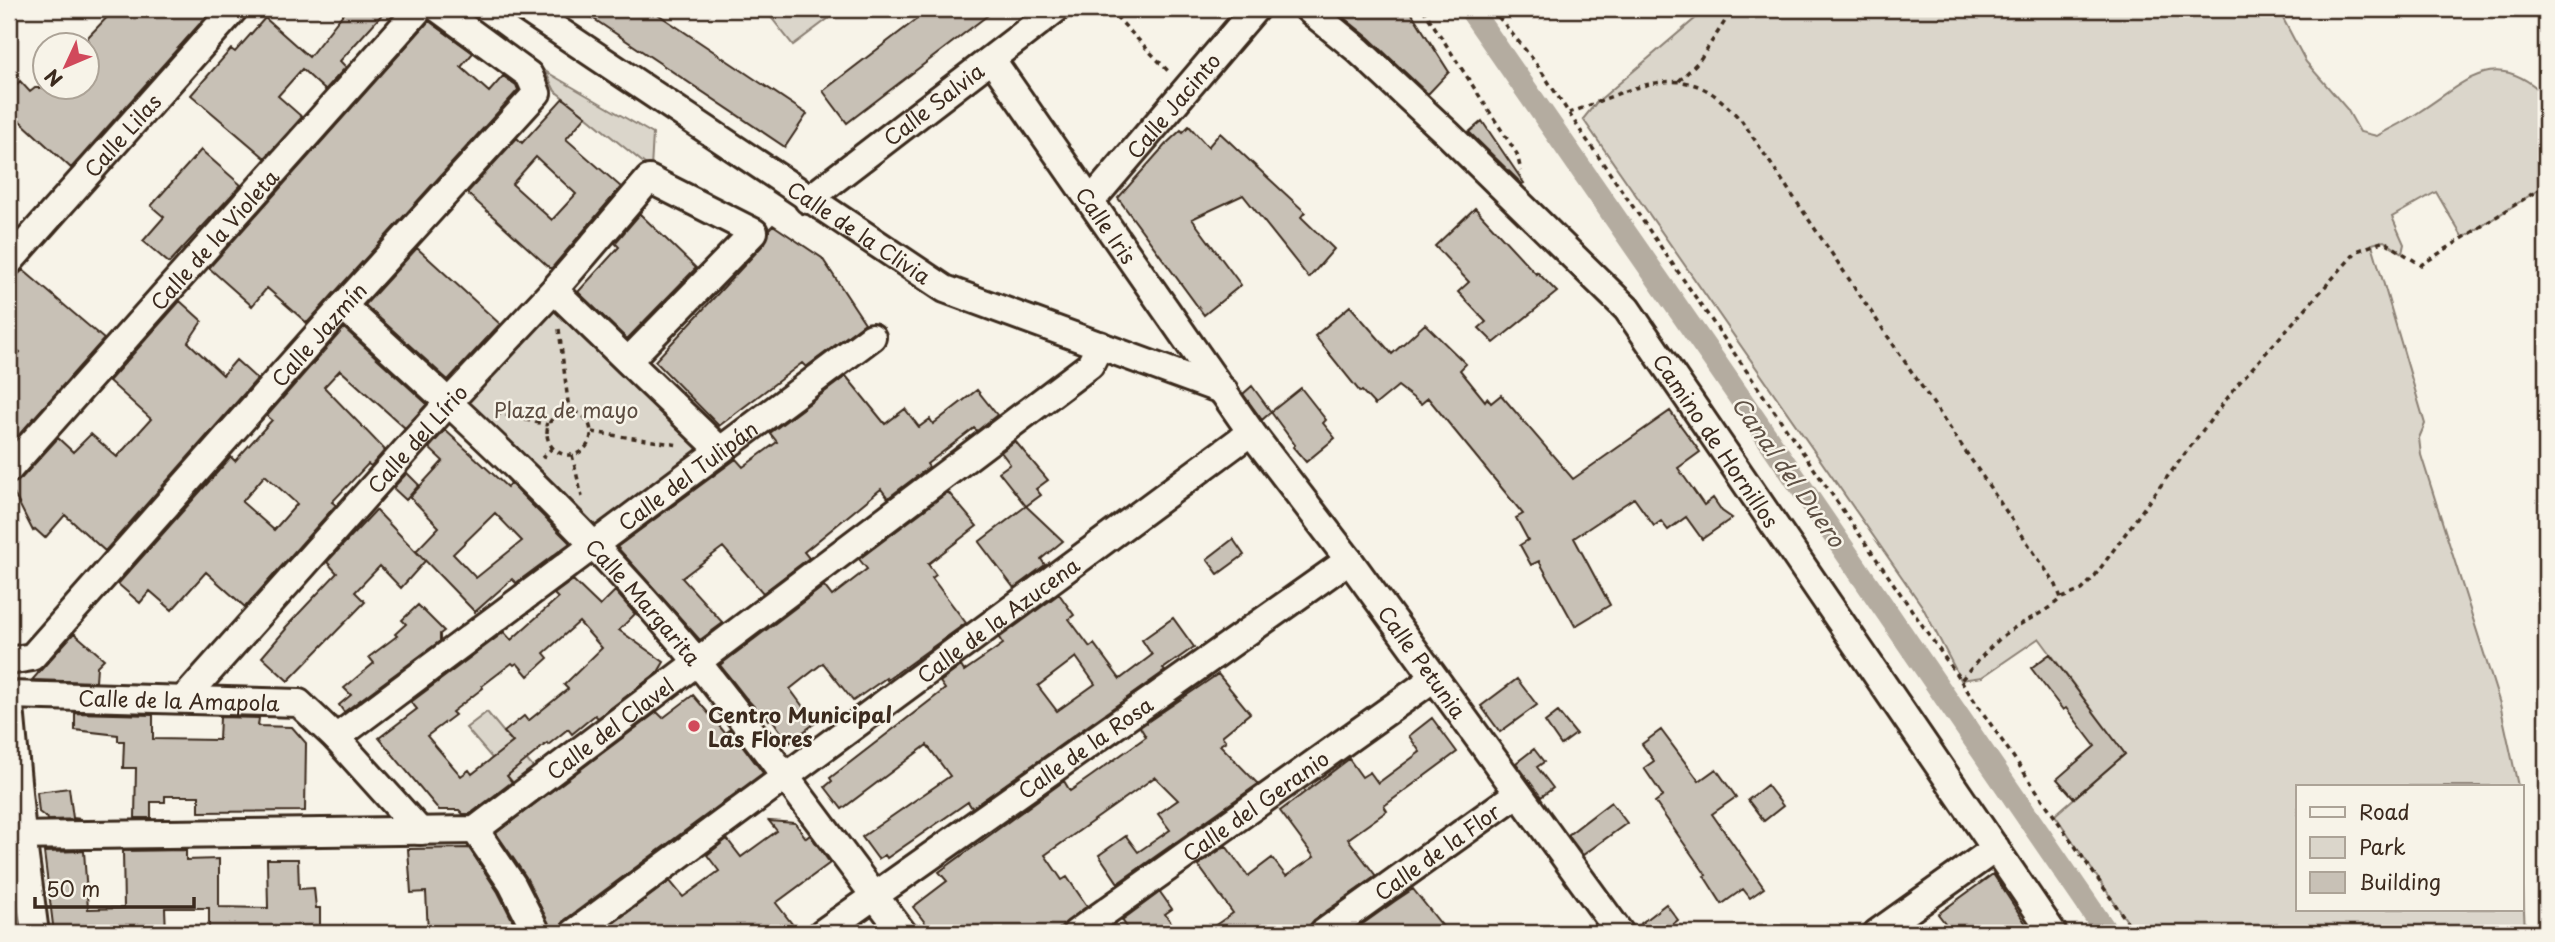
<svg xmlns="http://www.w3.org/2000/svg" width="2555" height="942" font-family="'Playpen Sans',sans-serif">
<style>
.green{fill:#dbd6cb;stroke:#8b8074;stroke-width:2}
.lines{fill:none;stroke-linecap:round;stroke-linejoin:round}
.canal{stroke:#b4aca0;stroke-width:23}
.building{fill:#c8c1b6;stroke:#3b2a1e;stroke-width:2;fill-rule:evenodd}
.minor-casing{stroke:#3b2a1e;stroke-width:32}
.path{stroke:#3b2a1e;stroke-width:3.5;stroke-dasharray:5 5;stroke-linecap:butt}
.minor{stroke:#f7f3e8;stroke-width:26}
.poi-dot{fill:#d1495b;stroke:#f7f3e8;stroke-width:2.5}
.labels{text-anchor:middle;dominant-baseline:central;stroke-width:5;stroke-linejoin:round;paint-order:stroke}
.street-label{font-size:21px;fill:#3b2a1e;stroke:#f7f3e8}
.park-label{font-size:21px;fill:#5b4c41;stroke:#f7f3e8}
.poi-label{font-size:21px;font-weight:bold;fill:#3b2a1e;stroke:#f7f3e8;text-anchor:start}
.water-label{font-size:23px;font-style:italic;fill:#5f5145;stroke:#f7f3e8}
</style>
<rect width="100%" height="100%" fill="#f7f3e8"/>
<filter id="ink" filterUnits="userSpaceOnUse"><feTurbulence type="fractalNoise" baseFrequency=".0143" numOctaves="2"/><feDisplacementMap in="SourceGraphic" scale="14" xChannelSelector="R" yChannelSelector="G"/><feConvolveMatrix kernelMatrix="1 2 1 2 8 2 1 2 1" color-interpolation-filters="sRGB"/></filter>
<g filter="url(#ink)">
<path class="green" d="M759,9h82l-48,36 -23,-29z
M1702,9h576l28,53 41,47 13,23 17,4c14,-8 29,-15 42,-24 47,-30 75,-66 127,-16v89l-83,53 -27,-46 -44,25 12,27 -2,9 -18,-12 -12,3 53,180 -6,14 2,17 79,249 18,82h-220v123h224v-44l3,68h-390l-80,-118 70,-61 -86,-116 -57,39 -21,3 -39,-74 -339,-487 13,-16 101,-86z
M545,71l108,63 -2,35 -96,-78z
M554,290l166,160 -128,94 -143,-142z
M487,712l49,59 -20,15 -50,-58z
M15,856l10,77h-16v-76z"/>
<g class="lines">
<path class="canal" d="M1470,9l246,354 391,570"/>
</g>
<path class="building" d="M115,9h98l-142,159 -62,-57v-19l11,-11 10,11 5,-4h53v-51z
M347,9h40l-47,52 6,6 -21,23 -23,-21 -24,27 24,21 -37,41 -74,-63 40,-46 4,3 30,-34 44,39z
M579,9h71l157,105 -22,33z
M930,9h66l-149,114 -24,-32z
M1333,9h76l40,63 -21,22 -59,-56z
M429,21l44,32 -12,14 28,25 14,-16 13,9 2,5 -211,233 -40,-35 -15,18 -43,-38z
M563,98l23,18 -20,23 55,48 -70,82 -84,-76 50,-55 5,5zM536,157l40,37 -24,26 -40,-36z
M1482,121l42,62 -2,1 -53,-52z
M1189,126l19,21 12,-14 85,79 -4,5 33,32 -25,29 -66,-83 -51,24 49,66 -37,30 -86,-117 48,-54 15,-14 2,2z
M201,150l40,35 -72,78 -26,-22 21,-24 -13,-11z
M1475,208l61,66 1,-2 20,20 -63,51 -15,-15 7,-6 -28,-30 11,-10 -34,-36z
M640,214l56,54 -69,71 -49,-47 41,-45 -4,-4z
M773,225l49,33 43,65 -59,44 -4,-4 -83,63 -64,-65 110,-118 4,-14z
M417,248l83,76 -52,56 -83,-75z
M23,270l81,69 -95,107v-83l11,-11 -11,-9v-66h6z
M180,301l22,20 -14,21 35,33 13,-15 21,19 -152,172 -40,-36 -20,23 -10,-9 -2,2 -24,-47 12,-5 37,-41 15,14 18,-18 26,23 34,-38 -42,-38z
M1350,306l42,48 33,-30 41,40 -6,6 25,31 2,-3 4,5 10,-8 72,84 97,-68 30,41 -22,16 26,37 9,-7 9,13 10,7 -30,21 -16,-22 -18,13 -7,-9 -7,5 -20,-28 -60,40 36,67 -35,21 -36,-65 -8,4 -11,-20 8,-5 -12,-22 7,-4 -95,-116 -7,6 -23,-18 -23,19 -13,-14 -2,1 -45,-56z
M344,328l83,76 -22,24 -65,-58 -16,17 61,63 -14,16 -3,-2 -36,38 4,3 -91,102 -39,-35 -34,38 -22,-19 -10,12 -22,-19 113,-127 4,4 37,-41 -5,-4zM265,475l32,29 -23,26 -32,-28z
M846,376l39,48 20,-15 14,18 11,-8 3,5 44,-34 20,25 -20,16 -3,-3 -47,36 2,3 -41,31 -7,-9 -77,63 5,6 -46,35 -40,-46 -41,31 41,45 -23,17 -83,-93 119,-88 7,8 34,-25 -7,-9z
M1252,386l19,26 -9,8 -19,-26z
M1301,388l25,32 -3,3 12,15 -29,24 -13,-15 2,-2 -24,-33z
M445,430l62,57 3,-4 60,60 -54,40 -4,-4 -37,33 -59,-61 23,-24 -29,-30 33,-36 -14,-13zM495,513l27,28 -46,37 -23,-24z
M1015,441l33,39 -12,9 5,6 -15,11 -27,-34 11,-8 -9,-12z
M407,473l12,12 -13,15 -13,-12z
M948,492l29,34 -49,38 8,11 -4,3 34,45 -79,57 -1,-2 -33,23 -30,-38 -33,26 25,34 -26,20 -18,-25 -2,2 -7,-10 -3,2 -13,-14 -26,-33 104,-79 8,10 35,-27 -8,-10z
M1026,506l37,35 -22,18 4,6 -31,23 -35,-46z
M376,510l49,51 -24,27 -21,-22 -25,26 10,10 -77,79 -26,-24 24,-28 -1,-1 52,-55 -10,-11z
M1233,539l11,16 -26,19 -11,-15z
M573,580l27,26 15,-15 20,23 -16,16 45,32 -6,10 -60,46 -3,-3 -23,19 -4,-5 -20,16 -1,-2 -40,33 5,6 -42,32h-7l-4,-4h-20l-60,-72 38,-29 -6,-7 93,-70 7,8 47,-42 -4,-4zM579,622l23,26 -38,37 4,4 -40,32 -4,-5 -20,16 9,10 -41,32 -3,-4 -8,6 -34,-40 28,-21 -3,-3 31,-24 -1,-2 30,-23 2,2 3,-2 11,13 20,-18 -4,-5z
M1059,594l15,21 -5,4 21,28 4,-3 26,35 32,-24 -10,-15 31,-22 21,29 -31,22 2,2 -193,137 -4,-6 -81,56 -2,-3 -7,4 -16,-22 88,-61 -23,-31 -85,64 -17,-22 7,-6 -2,-3 115,-89 -5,-7 21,-16 3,5 39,-27 -4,-6zM1076,657l19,27 -38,27 -19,-25z
M418,605l26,26 -4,3v7l-96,71 -5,-7 12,-10 -7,-7 30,-25 -5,-6 28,-21 -2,-2 11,-10 -4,-4z
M74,633l30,26 -7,7 -1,16 -64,-2z
M2050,654l75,100 -51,44 -17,-19 38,-33 -29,-38 -3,2 -32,-42z
M1218,674l32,39 -28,23 4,5 -6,4 38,39 -140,99 -19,-28 27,-19 12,16 32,-22 -12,-16 20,-14 -23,-23 -110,78 17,25 5,-3 20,29 -33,27h-121l-20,-26 34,-26 -8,-9 125,-91 6,10 20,-14 56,-40 -6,-10z
M1517,679l20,26 -37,27 -19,-26z
M693,695l32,38 5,-4 33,44 -198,147 -7,13h-5l-27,-56 -30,-44 161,-121 6,6z
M1558,712l18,22 -15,11 -16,-23z
M75,713l78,2v24l66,1 1,-23 39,1 -1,8 34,1 14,16 -1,68 -106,1v-16h-34v6h-14v16h-16l1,-50h-13l1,-27h-6v-6l-43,-5z
M1432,718l25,34 -73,54 3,5 -39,28 28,37 -62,44 -5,6 -2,7h-103l29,-20 -35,-48 28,-19 22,30 24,-18 14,18 28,-19 -34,-46 69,-52 13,18 8,-5 8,11 42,-31 -11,-16z
M1661,730l38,51 17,-12 20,28 -24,17 52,74 -14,10 -7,-9 -21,15 -18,-28 2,-1 -51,-73 8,-6 -19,-28 10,-7 -12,-17z
M1534,749l10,13 -7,5 16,21 -12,9 -25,-34z
M1767,785l16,21 -19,15 -16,-21z
M69,788l4,30 8,1 -32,1 -10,-8 -2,-20z
M1611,802l16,21 -44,32 -15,-20z
M769,821l26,2 11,15 4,-3 20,28 -54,40 23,30h-80l-7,-8 -12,8h-100l70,-52 13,16 36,-26 -12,-16 20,-16 14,18 36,-26z
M469,848l29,44 21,41h-91l-2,-41 -15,1 -3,-44z
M186,850v10l33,-1v48l49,1 -1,-49h31l1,30 15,-1 2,20h4v25h-111v-25h-44l1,25h-112l-10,-81 40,-1 4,58 36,-1 -1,-57z
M1993,874l39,59h-79l-15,-19z
M1413,889l35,44h-98l45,-32z
M1160,892l12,17 -7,5 14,19h-48l-9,-13z
M1666,904l12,16 -17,13h-26v-5z"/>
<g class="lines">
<defs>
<g id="minor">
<path id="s1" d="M526,9l419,280 279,102"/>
<path id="s2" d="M1308,9l50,41 91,85 178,174 426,624"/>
<path id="s3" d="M992,60l259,372 98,128 271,373"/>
<path id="s4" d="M808,200l248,-191"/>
<path id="s5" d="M1091,201l164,-192"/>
<path id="s6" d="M9,262l225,-253"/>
<path d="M554,290l166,160"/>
<path id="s7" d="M343,306c124,112 249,227 355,357 71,88 136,181 205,270"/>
<path id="s8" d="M9,469l410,-460"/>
<path id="s9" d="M9,661l23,-4 311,-351 194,-213 -8,-18 -90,-66"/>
<path id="s10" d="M9,695l290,8 37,35 84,93"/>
<path d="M9,696l13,139 13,98"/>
<path id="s11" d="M185,698l264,-296 105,-112 95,-111 105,53 -126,129"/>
<path id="s12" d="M336,738l536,-401"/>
<path d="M475,830l37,54 25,49"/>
<path id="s13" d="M9,836l466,-6 615,-465 10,-20"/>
<path id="s14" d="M574,933l677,-501"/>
<path id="s15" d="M822,933l527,-373"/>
<path id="s16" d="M1076,933l358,-255"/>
<path id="s17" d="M1323,933l195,-140"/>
<path d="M1877,933l119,-85"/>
</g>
</defs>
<use href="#minor" class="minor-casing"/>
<path class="path" d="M1109,9l61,64
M1423,9l94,145 4,17
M1492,9l44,54 44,67 555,803
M1679,81l20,-20 34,-52
M1569,113c38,-13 91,-44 131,-26 17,7 29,21 42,34l314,464 5,13c-13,13 -31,20 -47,30 -21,14 -36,33 -53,52
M559,329l10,81
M547 433a22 22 0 1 1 44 0a22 22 0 1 1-44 0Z
M496,413l52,12
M592,432l88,13
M572,455l10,42
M542,458l11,-11
M2062,598l20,-8 12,-13 58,-80 86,-113 119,-133 27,-10 37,24 125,-80"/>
<use href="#minor" class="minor"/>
</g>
</g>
<circle class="poi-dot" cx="694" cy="726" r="7"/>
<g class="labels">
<g class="street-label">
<text stroke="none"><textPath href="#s4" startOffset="158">Calle Salvia</textPath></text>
<text stroke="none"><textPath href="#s5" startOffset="126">Calle Jacinto</textPath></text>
<text stroke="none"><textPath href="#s6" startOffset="170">Calle Lilas</textPath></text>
<text stroke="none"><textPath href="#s3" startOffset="201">Calle Iris</textPath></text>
<text stroke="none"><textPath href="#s1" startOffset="401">Calle de la Clivia</textPath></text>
<text stroke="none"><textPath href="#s8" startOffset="308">Calle de la Violeta</textPath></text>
<text stroke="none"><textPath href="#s9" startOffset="455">Calle Jazmín</textPath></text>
<text stroke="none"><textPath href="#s11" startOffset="348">Calle del Lírio</textPath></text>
<text stroke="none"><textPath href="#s2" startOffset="597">Camino de Hornillos</textPath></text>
<text stroke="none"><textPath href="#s12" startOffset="439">Calle del Tulipán</textPath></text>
<text stroke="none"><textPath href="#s7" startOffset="422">Calle Margarita</textPath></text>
<text stroke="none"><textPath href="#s14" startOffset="527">Calle de la Azucena</textPath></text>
<text stroke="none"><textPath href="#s3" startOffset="740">Calle Petunia</textPath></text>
<text stroke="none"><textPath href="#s10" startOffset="170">Calle de la Amapola</textPath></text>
<text stroke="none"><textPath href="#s13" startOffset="635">Calle del Clavel</textPath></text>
<text stroke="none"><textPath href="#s15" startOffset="322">Calle de la Rosa</textPath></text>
<text stroke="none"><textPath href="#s16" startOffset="220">Calle del Geranio</textPath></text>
<text stroke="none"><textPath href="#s17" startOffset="140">Calle de la Flor</textPath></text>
</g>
<g class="park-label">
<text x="566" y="409">Plaza de mayo</text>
</g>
<g class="poi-label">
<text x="708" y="714">Centro Municipal<tspan x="708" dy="24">Las Flores</tspan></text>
</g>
<g class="water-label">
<text transform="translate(1789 471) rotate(55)">Canal del Duero</text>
</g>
</g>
<rect width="2555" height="942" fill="none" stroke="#f7f3e8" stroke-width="35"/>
<rect x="18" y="18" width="2520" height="907" fill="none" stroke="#3b2a1e" stroke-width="2.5" filter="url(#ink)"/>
<rect x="2296" y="785" width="228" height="126" fill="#f7f3e8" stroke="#aca397" stroke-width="2"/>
<rect x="2310" y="807" width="35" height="10" fill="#f7f3e8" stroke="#aca397" stroke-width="2"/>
<text x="2359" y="820" font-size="21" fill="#3b2a1e">Road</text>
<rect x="2310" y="837" width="35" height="21" fill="#dbd6cb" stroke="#aca397" stroke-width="2"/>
<text x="2359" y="855" font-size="21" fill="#3b2a1e">Park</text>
<rect x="2310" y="872" width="35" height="21" fill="#c8c1b6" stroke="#aca397" stroke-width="2"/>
<text x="2359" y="890" font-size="21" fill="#3b2a1e">Building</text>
<g transform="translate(66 66) rotate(226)"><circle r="33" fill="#f7f3e8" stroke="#aca397" stroke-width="2"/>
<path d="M0-5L12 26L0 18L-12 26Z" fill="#d1495b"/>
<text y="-10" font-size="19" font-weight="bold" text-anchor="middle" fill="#3b2a1e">N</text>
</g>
<path d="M35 897v10h159v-10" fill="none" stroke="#3b2a1e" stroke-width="3.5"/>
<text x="46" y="897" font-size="21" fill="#3b2a1e" stroke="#f7f3e8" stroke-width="5" paint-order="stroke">50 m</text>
</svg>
